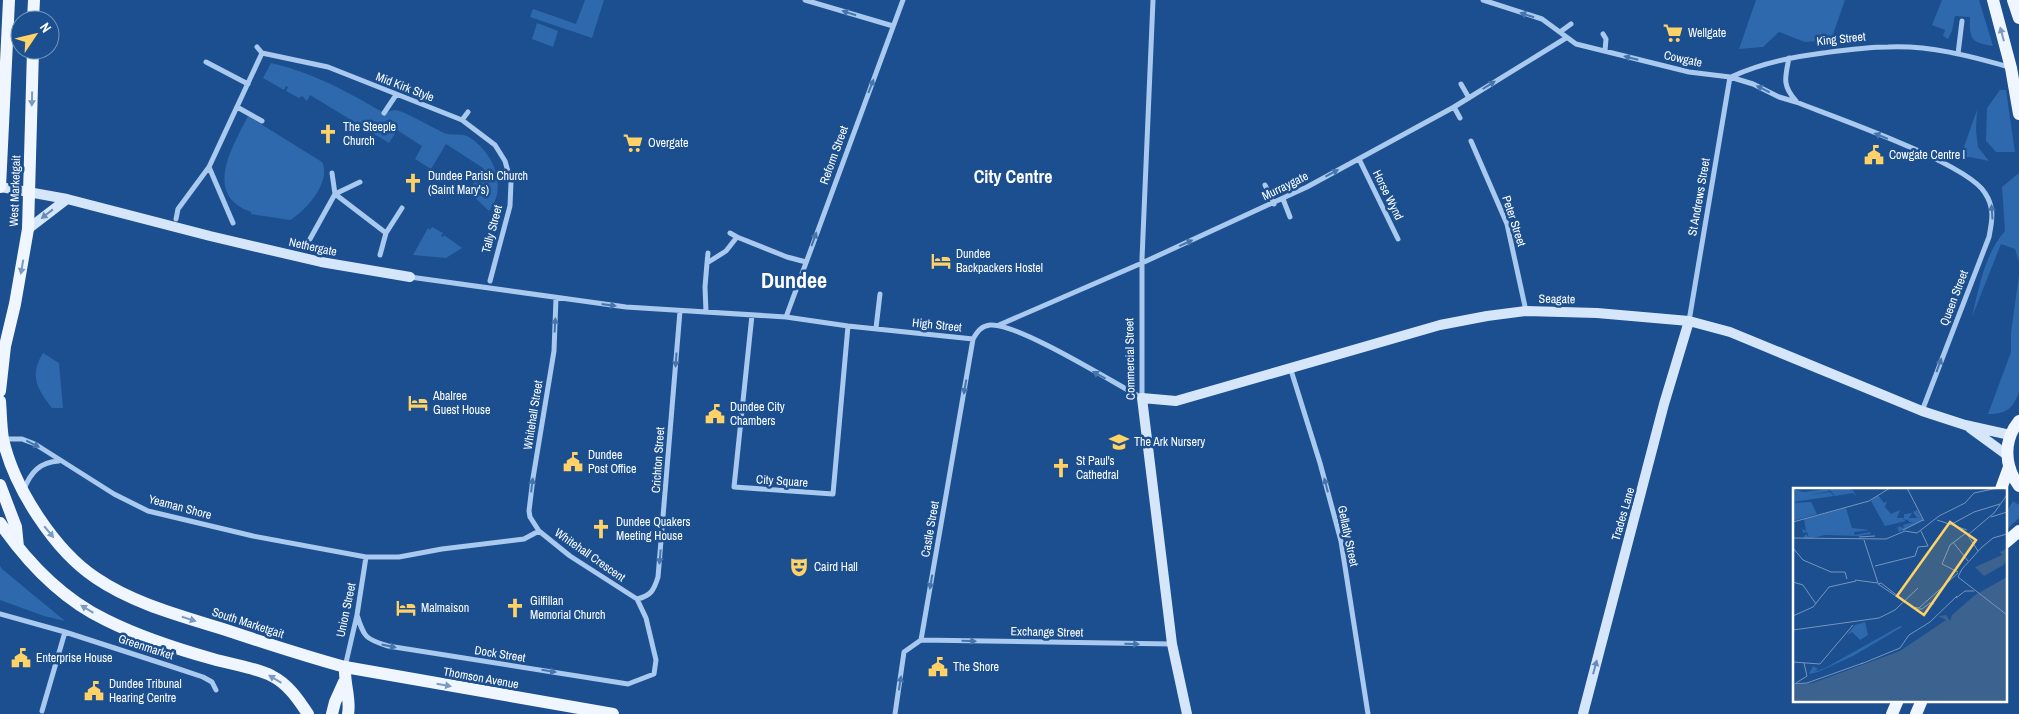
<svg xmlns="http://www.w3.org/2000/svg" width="2019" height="714" font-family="'Archivo Narrow',sans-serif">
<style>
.green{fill:#2e69ad}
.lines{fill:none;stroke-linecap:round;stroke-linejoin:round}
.street{stroke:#a9c9ee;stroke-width:5}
.secondary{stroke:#d6e6fa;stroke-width:10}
.primary{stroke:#f0f6ff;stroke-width:12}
.oneway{fill:#4674ac}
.oneway2{fill:#7b9ac1}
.oneway3{fill:#668bba}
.labels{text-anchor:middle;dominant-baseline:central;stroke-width:5;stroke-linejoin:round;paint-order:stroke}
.poi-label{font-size:12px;fill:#fff;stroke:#1b4f8f;text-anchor:start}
.street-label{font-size:12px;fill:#fff;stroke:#1b4f8f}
.district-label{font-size:18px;font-weight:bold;fill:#fff;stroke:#1b4f8f}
.town-label{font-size:22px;font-weight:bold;fill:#fff;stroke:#1b4f8f}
.inset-road{fill:none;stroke:#7695bc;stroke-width:1}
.view{fill:#ffd166;fill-opacity:0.15;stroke:#ffd166;stroke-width:2.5}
.inset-edge{fill:none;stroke:#fff;stroke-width:2.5}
</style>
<rect width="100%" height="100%" fill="#1b4f8f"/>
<path class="green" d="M585,0h19l-12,38 -62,-21 3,-8 43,15z
M1756,0h89l-14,40 -26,2 -26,-10 -16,15 -24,2z
M1942,0h37l14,46c-22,-3 -24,-7 -23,-29l-15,-1 -3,15 -4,8 -5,-3 2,-6 -13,-5z
M537,23l21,8 -5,16 -21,-8z
M271,63c43,10 75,28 113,50 3,0 8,-3 11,-3 10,1 38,18 49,23 7,3 16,0 23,3 25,14 42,50 22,75l-18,-17 1,-3 -2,-1 -2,2 -9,-6 3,-4 9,5 12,-19 -37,-24 -15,25 -16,-10 7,-13 -25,-16 -8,13 -79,-48 -3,6 -5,-5 -3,2 -13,-7 2,-4 -2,-1 -2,4 -21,-12z
M2000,90h6l9,62h-19l-10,-11 1,-33z
M1977,110l-1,21 2,16 11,14 -19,-4 -10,1z
M248,116l74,46c10,19 -16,49 -32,58l-39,-6v-2c-49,-17 -18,-66 -3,-96z
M2019,173v89l-4,-13 -14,-5 -29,73c7,-30 13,-64 33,-86l-3,-44z
M432,227l11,6 -2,3 2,1 1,-2 18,13 -16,10 -33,-3 15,-27 2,2z
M2019,275v117c-6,17 -13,22 -31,22l23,-62v-19z
M43,353l16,10 4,45h-11c-15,-19 -23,-32 -9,-55z
M2013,501l6,4v13l-14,13v-17z
M0,566l2,3 63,52 -21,-5 -44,-16z"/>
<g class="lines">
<path class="street" d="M805,0l88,26
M1483,0l59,19 34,25 113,28 41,5 23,7 26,13 17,5c38,15 171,61 189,91 10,15 7,28 4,44l-67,174
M1560,32l11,-8
M1603,34l3,5 -1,12
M257,47l5,6
M262,53l66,14 134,53 33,25 10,16 6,21 -1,24 -20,75
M1958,54l4,-33
M1789,58c-4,20 -7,27 7,43
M206,62l42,22
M1731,77c30,-14 60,-20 92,-24 22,-3 43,-6 65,-6 41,-2 82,9 121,20
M1461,84l8,14
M237,107l25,14
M1454,107l6,11
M384,113l12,-18
M462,120l6,-8
M1471,141l36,83 19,87
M1359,159l39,80
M209,167l24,56
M360,182l-25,12 51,39 -6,22
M1265,185l9,19
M1283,199l7,18
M176,219l2,-10 31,-42 53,-114
M386,233l16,-25
M730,233l7,4
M310,239l25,-45 -3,-21
M707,263l1,-10
M410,277l216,30 160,10 62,9 125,13
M706,312l-1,-25 2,-24 19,-12 11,-14 50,20 19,5
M752,315l-18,172 99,7 15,-168
M786,317l117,-317
M1689,321l41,-244
M999,325l143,-62 165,-76 147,-80 112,-69
M876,328l4,-34
M1290,367l30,96 21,78 27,173
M5,439h17l13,5 79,50 34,17 105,25 113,21h33l43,-8 82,-10 15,-8
M24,489c7,-17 16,-27 35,-28
M637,599c14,-3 17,-9 21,-22l22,-266
M0,614l65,18 105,34 33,11 9,5 4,8
M357,615c7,22 8,24 31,31l240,38 26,-10 2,-14 -10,-42 -9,-19 -67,-43 -31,-25 -9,-14 -1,-6 4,-33 21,-127 2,-53
M921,640l251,4
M345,667l12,-52 9,-58
M42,711l23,-79
M895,714l9,-62 17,-12 52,-301c4,-7 8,-13 17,-14 26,-3 124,58 152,73v-139l11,-259"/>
<path class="secondary" d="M0,187l67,12 143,37 111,26 89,15
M28,229l39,-30
M1970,428l37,27
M1187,714l-15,-70 -30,-246 34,3 264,-76 47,-9 39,-5 71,2 92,8 41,11 192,79 43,14 45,10
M1583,714l81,-310 25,-83"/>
<path class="primary" d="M1993,0l18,68 8,46
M2013,0l6,18
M33,20l1,-20
M0,187l9,-187
M0,391l5,-45 10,-42 13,-75 5,-179
M0,401c1,13 1,26 3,38 11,49 52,112 93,139 38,26 86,38 130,52 39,13 79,26 119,37l268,47
M2019,421c-16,19 -15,45 0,65
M0,485l16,42 2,20
M2001,489l8,-22
M0,523c27,39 62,76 106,97 34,17 71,29 107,39 17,5 44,9 59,17 16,8 26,23 36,38
M2005,543l14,-12
M345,667c-1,17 6,32 3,47
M332,714l3,-12 9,-20
M1892,714l6,-14
M1916,714l6,-14"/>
</g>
<defs><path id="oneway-solid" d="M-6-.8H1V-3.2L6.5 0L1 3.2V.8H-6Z" transform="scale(1.25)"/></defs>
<g class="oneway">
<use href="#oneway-solid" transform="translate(849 13) rotate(-163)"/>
<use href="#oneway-solid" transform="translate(1527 15) rotate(-162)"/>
<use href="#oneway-solid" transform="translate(1631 58) rotate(-166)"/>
<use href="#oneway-solid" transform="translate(1489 85) rotate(-32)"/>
<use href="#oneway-solid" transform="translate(871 86) rotate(-69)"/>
<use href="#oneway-solid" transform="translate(1763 89) rotate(-154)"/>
<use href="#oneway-solid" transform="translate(1881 136) rotate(-158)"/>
<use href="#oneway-solid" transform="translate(1332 173) rotate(-28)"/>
<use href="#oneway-solid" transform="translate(1992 212) rotate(-94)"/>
<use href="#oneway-solid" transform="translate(814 239) rotate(-70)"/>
<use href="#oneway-solid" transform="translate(1186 243) rotate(-24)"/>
<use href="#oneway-solid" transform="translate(609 305) rotate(7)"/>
<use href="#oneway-solid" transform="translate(555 325) rotate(-87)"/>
<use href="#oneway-solid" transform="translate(676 360) rotate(94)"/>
<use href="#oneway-solid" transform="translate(1939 365) rotate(-70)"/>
<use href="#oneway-solid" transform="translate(1099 375) rotate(-151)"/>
<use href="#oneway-solid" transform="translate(965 387) rotate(100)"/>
<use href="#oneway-solid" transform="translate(33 444) rotate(26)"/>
<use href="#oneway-solid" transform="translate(532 485) rotate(-83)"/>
<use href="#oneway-solid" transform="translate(1326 485) rotate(-105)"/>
<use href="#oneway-solid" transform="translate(660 557) rotate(95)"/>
<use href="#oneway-solid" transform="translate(931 582) rotate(100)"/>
<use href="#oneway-solid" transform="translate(969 641) rotate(1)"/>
<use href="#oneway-solid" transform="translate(1132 644) rotate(1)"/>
<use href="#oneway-solid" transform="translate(389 646) rotate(12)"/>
<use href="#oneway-solid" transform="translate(549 671) rotate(9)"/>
<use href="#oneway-solid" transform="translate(900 683) rotate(-81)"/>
</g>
<g class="oneway2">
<use href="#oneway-solid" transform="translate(2002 34) rotate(-105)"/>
<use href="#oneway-solid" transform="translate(32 99) rotate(91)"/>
<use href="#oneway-solid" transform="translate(22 267) rotate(100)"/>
<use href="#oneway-solid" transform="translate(49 532) rotate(50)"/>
<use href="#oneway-solid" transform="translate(87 609) rotate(-149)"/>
<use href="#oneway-solid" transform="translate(189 619) rotate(17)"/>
<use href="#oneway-solid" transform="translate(275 679) rotate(-149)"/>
<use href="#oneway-solid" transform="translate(444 685) rotate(10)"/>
</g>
<g class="oneway3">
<use href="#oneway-solid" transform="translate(47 214) rotate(142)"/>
<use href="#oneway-solid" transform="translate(1595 667) rotate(-75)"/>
</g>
<defs>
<symbol id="supermarket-bare" viewBox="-9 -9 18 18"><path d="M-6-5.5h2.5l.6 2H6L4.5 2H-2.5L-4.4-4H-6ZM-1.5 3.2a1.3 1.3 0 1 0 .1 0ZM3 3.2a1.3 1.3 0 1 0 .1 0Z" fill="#ffd166" stroke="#1b4f8f" stroke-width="2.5" paint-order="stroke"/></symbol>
<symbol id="church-bare" viewBox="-9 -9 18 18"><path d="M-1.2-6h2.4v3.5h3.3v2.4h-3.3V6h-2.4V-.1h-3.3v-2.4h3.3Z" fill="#ffd166" stroke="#1b4f8f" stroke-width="2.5" paint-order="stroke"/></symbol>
<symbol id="civic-bare" viewBox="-9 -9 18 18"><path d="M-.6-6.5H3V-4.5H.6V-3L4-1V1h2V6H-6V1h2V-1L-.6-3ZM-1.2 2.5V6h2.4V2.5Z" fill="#ffd166" stroke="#1b4f8f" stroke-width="2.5" paint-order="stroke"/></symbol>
<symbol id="hotel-bare" viewBox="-9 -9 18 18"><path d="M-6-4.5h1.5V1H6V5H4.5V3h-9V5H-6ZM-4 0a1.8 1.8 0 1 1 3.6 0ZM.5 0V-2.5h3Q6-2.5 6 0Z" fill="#ffd166" stroke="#1b4f8f" stroke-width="2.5" paint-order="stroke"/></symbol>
<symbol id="school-bare" viewBox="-9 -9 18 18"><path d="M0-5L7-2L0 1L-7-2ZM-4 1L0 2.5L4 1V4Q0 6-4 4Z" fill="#ffd166" stroke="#1b4f8f" stroke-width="2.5" paint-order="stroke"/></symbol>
<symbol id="theatre-bare" viewBox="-9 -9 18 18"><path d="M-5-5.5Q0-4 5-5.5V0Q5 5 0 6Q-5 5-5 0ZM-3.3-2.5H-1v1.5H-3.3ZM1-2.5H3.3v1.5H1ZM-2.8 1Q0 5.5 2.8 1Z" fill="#ffd166" stroke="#1b4f8f" stroke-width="2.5" paint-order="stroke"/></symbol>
</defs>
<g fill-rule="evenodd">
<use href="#supermarket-bare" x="1659" y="19" width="28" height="28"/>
<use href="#church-bare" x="314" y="120" width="28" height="28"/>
<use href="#supermarket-bare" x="619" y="129" width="28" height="28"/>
<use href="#civic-bare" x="1860" y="141" width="28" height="28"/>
<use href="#church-bare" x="399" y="169" width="28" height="28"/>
<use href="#hotel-bare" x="927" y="247" width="28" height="28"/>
<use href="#hotel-bare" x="404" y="389" width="28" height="28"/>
<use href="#civic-bare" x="701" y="400" width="28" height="28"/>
<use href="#school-bare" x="1105" y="428" width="28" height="28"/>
<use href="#civic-bare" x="559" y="448" width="28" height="28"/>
<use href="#church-bare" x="1047" y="454" width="28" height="28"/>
<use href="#church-bare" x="587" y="515" width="28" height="28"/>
<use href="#theatre-bare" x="785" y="553" width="28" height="28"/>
<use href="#hotel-bare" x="392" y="594" width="28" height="28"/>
<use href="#church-bare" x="501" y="594" width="28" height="28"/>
<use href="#civic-bare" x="7" y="644" width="28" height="28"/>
<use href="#civic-bare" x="924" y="653" width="28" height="28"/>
<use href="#civic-bare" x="80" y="677" width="28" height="28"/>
</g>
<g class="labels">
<g class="poi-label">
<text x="1688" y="33">Wellgate</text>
<text x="343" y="127">The Steeple<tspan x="343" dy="14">Church</tspan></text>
<text x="648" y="143">Overgate</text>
<text x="1889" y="155">Cowgate Centre l</text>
<text x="428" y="176">Dundee Parish Church<tspan x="428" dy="14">(Saint Mary's)</tspan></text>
<text x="956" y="254">Dundee<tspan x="956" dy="14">Backpackers Hostel</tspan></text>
<text x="433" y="396">Abalree<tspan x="433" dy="14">Guest House</tspan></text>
<text x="730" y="407">Dundee City<tspan x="730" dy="14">Chambers</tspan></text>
<text x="1134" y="442">The Ark Nursery</text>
<text x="588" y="455">Dundee<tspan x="588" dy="14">Post Office</tspan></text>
<text x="1076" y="461">St Paul's<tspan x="1076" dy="14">Cathedral</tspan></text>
<text x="616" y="522">Dundee Quakers<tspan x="616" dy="14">Meeting House</tspan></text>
<text x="814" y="567">Caird Hall</text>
<text x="530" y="601">Gilfillan<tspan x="530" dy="14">Memorial Church</tspan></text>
<text x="421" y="608">Malmaison</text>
<text x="36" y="658">Enterprise House</text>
<text x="953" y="667">The Shore</text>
<text x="109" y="684">Dundee Tribunal<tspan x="109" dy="14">Hearing Centre</tspan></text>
</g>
<g class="street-label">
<text transform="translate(1841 39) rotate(-6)">King Street</text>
<text transform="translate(1683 59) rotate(12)">Cowgate</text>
<text transform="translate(405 87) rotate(21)">Mid Kirk Style</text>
<text transform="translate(834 155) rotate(-70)">Reform Street</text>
<text transform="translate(1285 186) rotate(-26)">Murraygate</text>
<text transform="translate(15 191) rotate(-88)">West Marketgait</text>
<text transform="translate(1388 195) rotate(64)">Horse Wynd</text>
<text transform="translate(1699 197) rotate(-80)">St Andrews Street</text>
<text transform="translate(1514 221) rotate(72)">Peter Street</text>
<text transform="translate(492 229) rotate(-75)">Tally Street</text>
<text transform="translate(313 247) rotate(12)">Nethergate</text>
<text transform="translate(1954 298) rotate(-69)">Queen Street</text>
<text transform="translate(1557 299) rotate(1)">Seagate</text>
<text transform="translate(937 325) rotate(6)">High Street</text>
<text transform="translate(1130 359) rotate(-91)">Commercial Street</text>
<text transform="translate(533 415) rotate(-81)">Whitehall Street</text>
<text transform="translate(658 460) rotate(-86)">Crichton Street</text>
<text transform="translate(782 481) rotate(4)">City Square</text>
<text transform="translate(180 507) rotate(15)">Yeaman Shore</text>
<text transform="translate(1623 514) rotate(-74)">Trades Lane</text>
<text transform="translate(930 529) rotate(-80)">Castle Street</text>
<text transform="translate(1348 536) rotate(78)">Gellatly Street</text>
<text transform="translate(590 555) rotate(35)">Whitehall Crescent</text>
<text transform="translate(346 610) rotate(-78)">Union Street</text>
<text transform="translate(248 623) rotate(18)">South Marketgait</text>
<text transform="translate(1047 632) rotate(1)">Exchange Street</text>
<text transform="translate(146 647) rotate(18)">Greenmarket</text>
<text transform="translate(500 654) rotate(9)">Dock Street</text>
<text transform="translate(481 678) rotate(10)">Thomson Avenue</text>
</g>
<g class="district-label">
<text x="1013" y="176">City Centre</text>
</g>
<g class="town-label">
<text x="794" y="280">Dundee</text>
</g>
</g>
<g transform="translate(1793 488)">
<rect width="214" height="214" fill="#1b4f8f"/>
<path d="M35,0h26l-5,3 4,-1 3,6 -3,-3 -18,3zM0,1l11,3 22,-3 4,2 -21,4 21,-3 4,4 -41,6zM85,7l6,8 3,-2 -2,6 6,7 9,-4 -3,8h7v-4l8,-1 -3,5h8l-4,-6 4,-2 6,10 -24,12 -3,-6 3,4 -1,-4 6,2 -1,-3 11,-3h-5l-2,-3v4h-4h4v-3l-5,-1 4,2 -21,5 -14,-25zM18,14l6,12 -24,7v-18zM53,20l6,20 18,2 -16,2 1,3 15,-3 1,2 -12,2 -34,-1 -16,4 -6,-1 3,-4 3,4 -2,-6 -4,1 -1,-4 4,2 -2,-12zM72,134l3,13 -8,5 -8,-8 -5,3 8,-10zM107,138l2,1 -49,29 -35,16 -9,2 4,-8 5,3 -4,3 11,-4z" fill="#2e69ad"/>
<path d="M214,60v13l-4,3 4,-1 -23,13 -9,-9 27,-12 -2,-3zM214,89v125h-214v-17l20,-2 87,-32 46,-31 -8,-4 8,-1 4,6 2,-6 23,-20z" fill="#3c6290"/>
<path class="inset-road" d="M114,0l17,33M181,5l24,-5M198,29l16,-5M144,32l30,10M0,34l76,-21 21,-13M159,36l22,-12 26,-8M110,42l20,-10M124,45l22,-17 26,-13 9,-10M174,46l11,17M176,46l25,-21 13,-18M66,49l16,-1M0,50l93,1 19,-8 12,2M71,52l14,43M160,54l15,19M189,59l-20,22 -4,8 49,38M0,60l10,12 28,12h14l2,7M188,60l12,-10 14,-4M82,78l40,-10 3,-9 10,-1 -7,-15M165,84l-16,-8 8,-19 16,-12M62,92l23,3M0,94l10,3 13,19M163,110l9,-7h9M141,116l-4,-1 -8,6h-7l-37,-25 3,-1 31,24 7,1 39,-35M0,128l20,-9 16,-20 27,-6M0,142l86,-12 16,-8 23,-22M0,174l27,2 33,-39M68,176l39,-16 9,-13 21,-13 27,-26M3,195l11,-7 -3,-13M0,196l14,-1 56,-20"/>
<path class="view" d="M157,34l26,18 -52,75 -27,-19z"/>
<rect width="214" height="214" class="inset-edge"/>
</g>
<g transform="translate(35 35) rotate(55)"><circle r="24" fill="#1b4f8f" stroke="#7695bc"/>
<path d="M0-4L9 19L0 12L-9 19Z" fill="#ffd166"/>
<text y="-8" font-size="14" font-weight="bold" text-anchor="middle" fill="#ffffff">N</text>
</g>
</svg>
